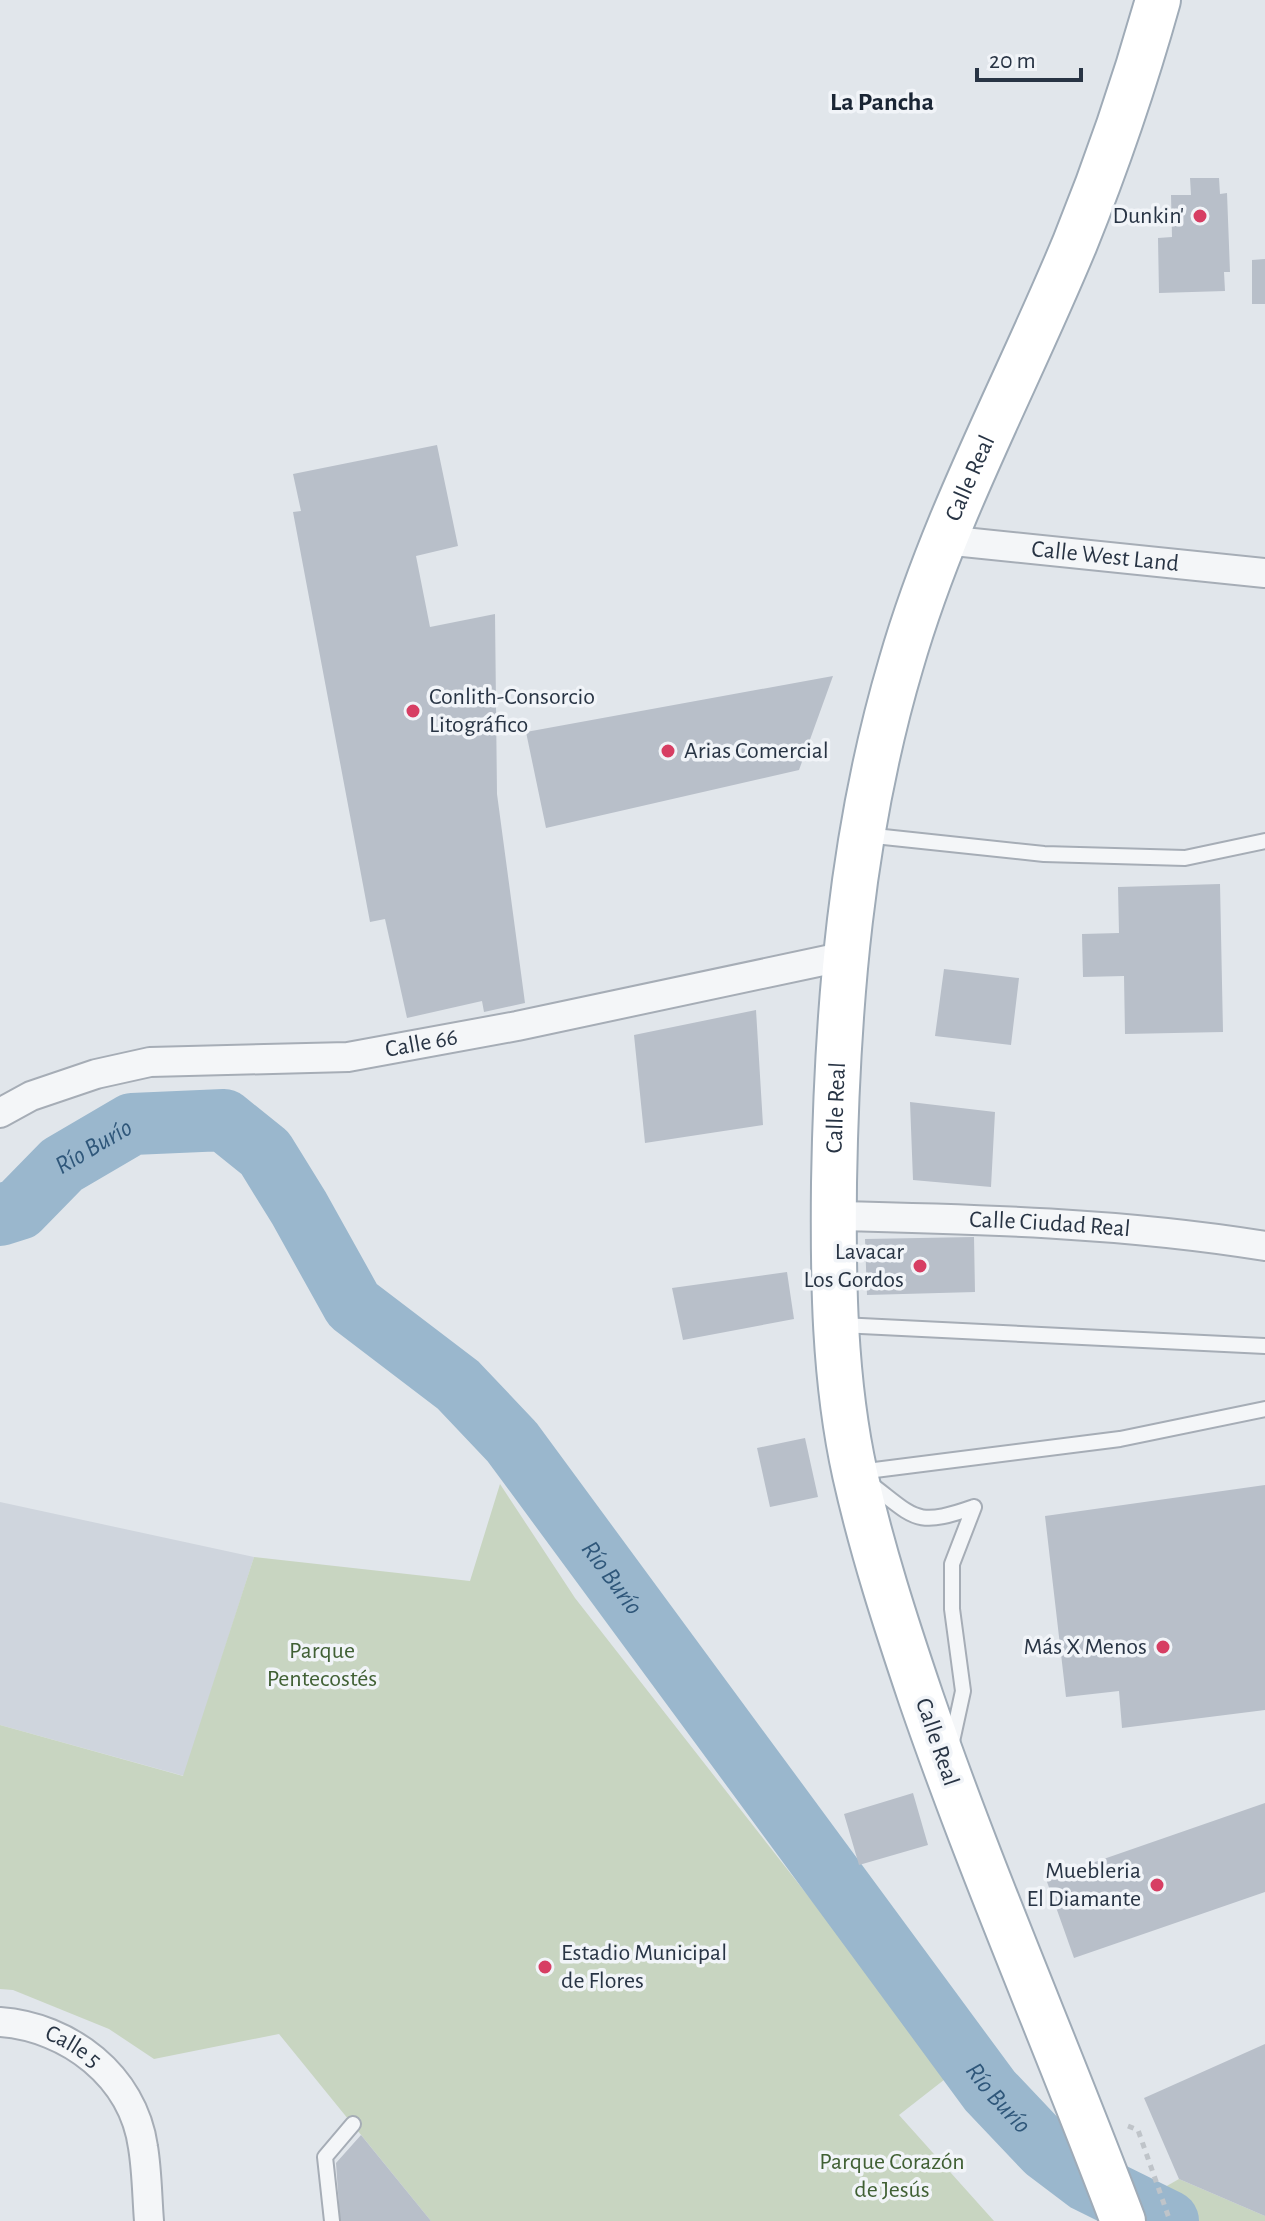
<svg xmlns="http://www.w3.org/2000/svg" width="1265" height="2221" font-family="'Alegreya Sans',sans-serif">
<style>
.built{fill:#cfd5dd}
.green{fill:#c8d5c1}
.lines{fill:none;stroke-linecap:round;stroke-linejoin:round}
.river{stroke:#9ab7cd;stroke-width:62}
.building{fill:#b8bfc9}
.lane-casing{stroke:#a6adb6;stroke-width:18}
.street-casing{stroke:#a6adb6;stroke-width:32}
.primary-casing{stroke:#9fabb7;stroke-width:48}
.path{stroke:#bfc4c9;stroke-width:5;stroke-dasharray:6 6;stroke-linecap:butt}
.lane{stroke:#f4f6f8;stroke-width:14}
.street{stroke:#f4f6f8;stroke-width:28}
.primary{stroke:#fff;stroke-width:44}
.poi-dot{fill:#d73e63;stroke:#f1f4f8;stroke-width:3}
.labels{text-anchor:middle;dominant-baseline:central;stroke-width:7;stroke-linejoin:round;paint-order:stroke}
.poi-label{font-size:24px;fill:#283444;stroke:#f1f4f8;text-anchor:end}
.street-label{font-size:24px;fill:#283444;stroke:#f1f4f8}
.park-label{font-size:24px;fill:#406034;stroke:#f1f4f8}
.neighbourhood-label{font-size:26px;font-weight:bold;fill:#1a2534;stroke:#f1f4f8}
.water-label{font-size:26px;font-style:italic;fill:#2f577a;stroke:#f1f4f8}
</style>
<rect width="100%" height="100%" fill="#e1e6eb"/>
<path class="built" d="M0,1502l254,55 -70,219 -184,-51z"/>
<path class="green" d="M500,1484l75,114 374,478 -50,39 95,106h-563l-152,-187 -125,25 -45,-30 -96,-39 -13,-1v-264l183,51 71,-219 216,24z
M1179,2179l86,37v5h-88l-12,-34z"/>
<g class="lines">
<path class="river" id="s1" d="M0,1215l19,-6 43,-44 70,-41 92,-4 41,33 34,55 54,97 105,80 54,57 478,649 56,59 41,31 81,40"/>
</g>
<path class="building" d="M1190,178h29l1,16 7,-1 3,79h-6l1,19 -66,2 -1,-55 14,-1 -1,-42h20z
M1265,259v45h-13v-44z
M437,445l21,101 -42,10 14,71 65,-13 2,180 28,209 -41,9 -2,-11 -75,17 -22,-99 -15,3 -77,-410 8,-1 -8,-37z
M833,676l-34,94 -253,58 -20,-96z
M1220,884l3,148 -98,2 -1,-58 -41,1 -1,-43 37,-1 -1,-46z
M944,969l75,9 -8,67 -76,-9z
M756,1010l7,115 -118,18 -11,-108z
M910,1102l85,10 -4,75 -78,-7z
M974,1237l1,55 -108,3 -2,-56z
M787,1272l7,47 -111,21 -11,-52z
M805,1438l13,59 -48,10 -13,-59z
M1265,1485v225l-143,18 -3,-37 -53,6 -21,-181z
M913,1793l15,52 -69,20 -15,-51z
M1265,1803v89l-191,66 -28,-79z
M1265,2044v172l-86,-37 -35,-81z
M361,2135l70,86h-91l-4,-58z"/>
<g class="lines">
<defs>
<path id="lane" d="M865,835l179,19 141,4 80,-17
M841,1325l424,21
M859,1472l261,-33 145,-30
M868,1482c48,36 46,46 106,25
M951,1746l12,-55 -11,-82v-45l22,-57
M332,2221l-7,-64 28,-33"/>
<g id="street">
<path id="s2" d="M944,540l321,33"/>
<path id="s3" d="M0,1113l31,-17 65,-22 54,-12 198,-5 169,-31 329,-70"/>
<path id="s4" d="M834,1216c143,3 289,7 431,30"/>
<path id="s5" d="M0,2022c69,5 133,54 143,125 4,24 4,49 6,74"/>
</g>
<g id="primary">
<path id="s6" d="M1123,2221c-66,-175 -141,-346 -202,-523 -25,-74 -49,-148 -66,-224 -21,-95 -22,-194 -21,-291 3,-175 17,-350 67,-519 42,-146 116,-281 174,-421 32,-79 60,-161 83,-243"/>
</g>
</defs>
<use href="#lane" class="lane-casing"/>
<use href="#street" class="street-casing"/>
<use href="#primary" class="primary-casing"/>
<path class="path" d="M1128,2126l10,4 32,91"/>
<use href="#lane" class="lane"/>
<use href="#street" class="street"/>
<use href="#primary" class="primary"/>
</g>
<g class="poi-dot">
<circle cx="1200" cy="216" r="8"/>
<circle cx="413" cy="711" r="8"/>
<circle cx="668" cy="751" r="8"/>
<circle cx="920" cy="1266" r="8"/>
<circle cx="1163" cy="1647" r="8"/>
<circle cx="1157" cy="1885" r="8"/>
<circle cx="545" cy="1967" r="8"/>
</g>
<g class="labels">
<g class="poi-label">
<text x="1184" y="216">Dunkin'</text>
<text x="429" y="697" text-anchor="start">Conlith-Consorcio<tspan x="429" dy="28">Litográfico</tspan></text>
<text x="684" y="751" text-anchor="start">Arias Comercial</text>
<text x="904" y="1252">Lavacar<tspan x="904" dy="28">Los Gordos</tspan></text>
<text x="1147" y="1647">Más X Menos</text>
<text x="1141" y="1871">Muebleria<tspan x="1141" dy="28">El Diamante</tspan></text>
<text x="561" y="1953" text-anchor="start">Estadio Municipal<tspan x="561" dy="28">de Flores</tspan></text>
</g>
<g class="street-label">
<text stroke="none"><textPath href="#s6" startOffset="1810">Calle Real</textPath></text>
<text stroke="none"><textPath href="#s2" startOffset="162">Calle West Land</textPath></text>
<text stroke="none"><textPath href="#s3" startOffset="432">Calle 66</textPath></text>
<text stroke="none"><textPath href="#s6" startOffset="1162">Calle Real</textPath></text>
<text stroke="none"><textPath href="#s4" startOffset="216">Calle Ciudad Real</textPath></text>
<text transform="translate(937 1742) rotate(71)">Calle Real</text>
<text stroke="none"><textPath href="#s5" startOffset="78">Calle 5</textPath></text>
</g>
<g class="park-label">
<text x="322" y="1651">Parque<tspan x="322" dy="28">Pentecostés</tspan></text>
<text x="892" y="2162">Parque Corazón<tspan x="892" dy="28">de Jesús</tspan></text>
</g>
<g class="neighbourhood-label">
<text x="882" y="102">La Pancha</text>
</g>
<g class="water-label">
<text stroke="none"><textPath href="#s1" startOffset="118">Río Burío</textPath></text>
<text stroke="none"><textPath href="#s1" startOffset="862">Río Burío</textPath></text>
<text stroke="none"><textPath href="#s1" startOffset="1510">Río Burío</textPath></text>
</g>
</g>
<path d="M977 68v12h104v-12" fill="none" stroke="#283444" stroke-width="4"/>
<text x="989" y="68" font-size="24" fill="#283444" stroke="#f1f4f8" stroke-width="6" paint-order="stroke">20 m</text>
</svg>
